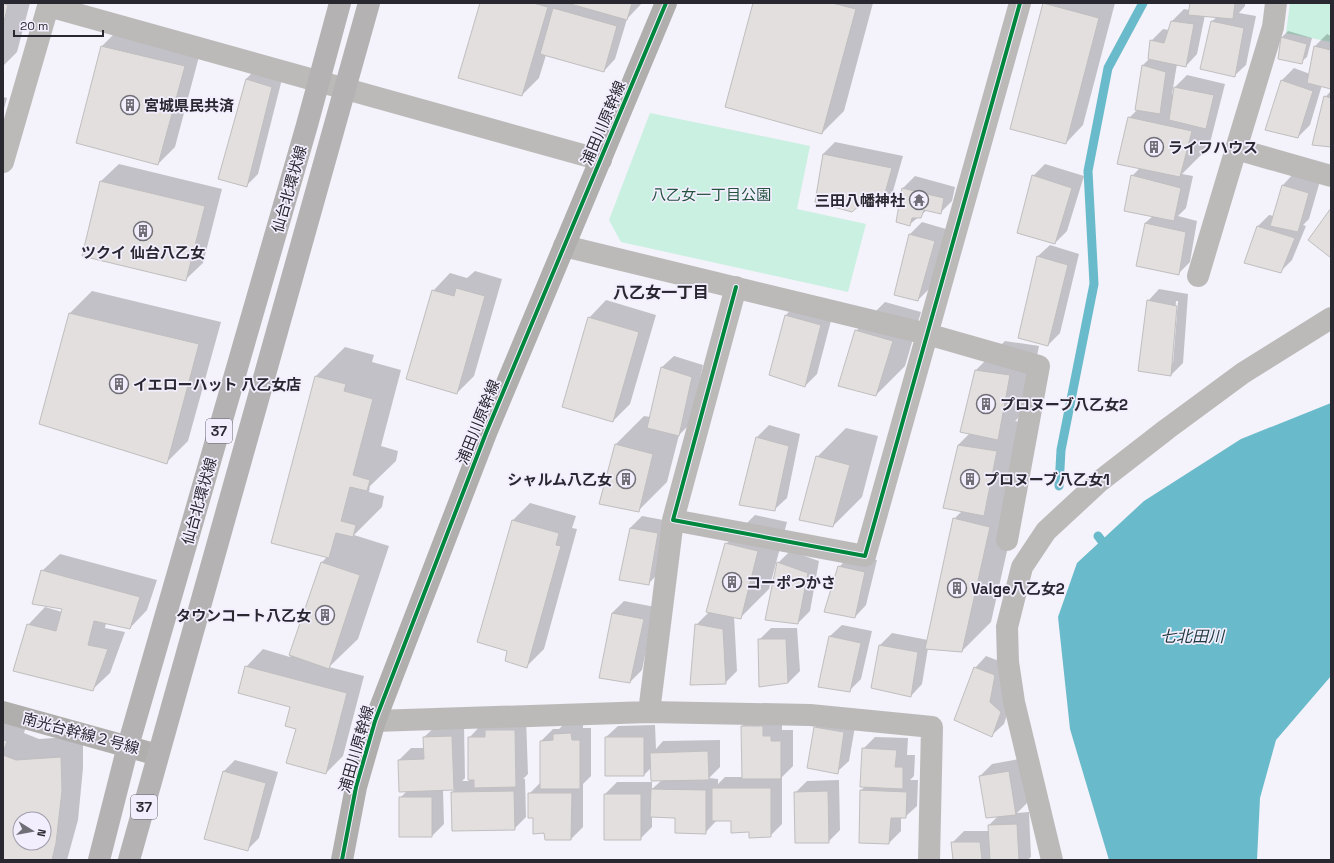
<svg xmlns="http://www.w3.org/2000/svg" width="1334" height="863" font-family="'Space Grotesk','Noto Sans JP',sans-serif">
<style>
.green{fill:#c9f0e0}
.water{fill:#69baca}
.shadow{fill:#0003;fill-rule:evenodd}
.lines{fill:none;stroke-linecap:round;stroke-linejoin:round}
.stream{stroke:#69baca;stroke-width:9}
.building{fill:#e2dfde;stroke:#c1bebf;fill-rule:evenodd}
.street{stroke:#bcbab9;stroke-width:22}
.secondary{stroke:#b1afae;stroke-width:22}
.primary{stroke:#b4b2b3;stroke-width:22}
.cycleway-casing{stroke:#f2eefe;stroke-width:6}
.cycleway{stroke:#00873e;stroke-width:4}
.labels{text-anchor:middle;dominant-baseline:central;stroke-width:3.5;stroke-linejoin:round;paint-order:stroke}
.shield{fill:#f2eefe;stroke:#65636d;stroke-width:1}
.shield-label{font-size:14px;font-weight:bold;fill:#29272f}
.poi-label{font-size:15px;font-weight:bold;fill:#29272f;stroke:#f2eefe;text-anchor:start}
.street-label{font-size:15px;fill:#29272f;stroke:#f2eefe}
.park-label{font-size:15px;fill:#23523d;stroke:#f2eefe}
.neighbourhood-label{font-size:16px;font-weight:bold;fill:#29272f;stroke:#f2eefe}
.water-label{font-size:16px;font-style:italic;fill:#1e373c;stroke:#f2eefe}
</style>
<rect width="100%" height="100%" fill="#f4f2fa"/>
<path class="green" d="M1290,3h41v39l-45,-9z
M650,113l160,33 -13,63 69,15 -18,68 -227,-50 -12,-22z"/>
<path class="water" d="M1331,403v273l-55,64 -16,58 -3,62h-148l-39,-131 -12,-112 19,-54 67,-62 97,-62z"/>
<path class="shadow" d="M3,3h27l-13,49 -14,14z
M481,3h161l-15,16 -12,40 -11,12 -58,-16 -7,23 -17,17z
M754,3h119l-29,108 -22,22z
M1045,3h70l-32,122 -17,18z
M1191,3h54v3l-6,7 17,3 -10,49 -12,11 -22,-55 5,-4 -12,-2 -8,39 -11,12 -9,-2 -5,30h2l1,-7 12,-12 38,9 -16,63 -27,27 11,2 -7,32 -8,8 19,5 -7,41 -12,12 -33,-51 8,-7 -21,-40 8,-8 -11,-50 9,-9 5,-44 6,-6 2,-18 12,-12 6,1 3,-9 12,-12 6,1z
M119,29l82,20 -26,98 -17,17 -56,-118z
M1288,31l24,7 -5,19 -6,5 -22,-4 3,-21z
M1327,34l4,2v52l-9,-3 -12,40 -12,12 -32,-8 16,-49 12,-12 16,6 5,-28z
M258,67l25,8 -25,99 -12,12 -27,-7 27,-100z
M1331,91v55l-6,-49z
M3,97l4,1 -4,14z
M835,142l68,14 -10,35 -12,12 -65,-2 7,-47z
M119,164l103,25 -19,74 -18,17 -102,-24 18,-75z
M1045,164l39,12 -17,55 -12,12 -22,-67z
M1294,173l26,8 -11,38 -6,6 3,1 -14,34 -12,12 -23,-45 12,-12 5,1 9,-31z
M915,176l40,11 -3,14 -12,12 -13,-3 -18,15 -12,-4 6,-33z
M922,222l24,7 -16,59 -12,12 -8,-66z
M1050,245l29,9 -19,79 -12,12 -10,-89z
M475,271l27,8 -28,97 -17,17 -24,-102 17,-18 17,5z
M1159,289l29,5 -5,69 -12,12 -23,-74zM1176,301h2l-5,62h-2z
M92,291l129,31 -33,119 -22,22 -126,-40 30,-110z
M606,300l50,15 -26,89 -17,17 -24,-103z
M885,302l36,10 -16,54 -29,29 -20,-64z
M797,303l36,10 -16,61 -12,12 -34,-12 15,-59z
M1005,341l34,5 -13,64 -11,11 10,2 -12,63 -9,9 15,3 -28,124 -29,29 -34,-3 -6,36 -11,12 -39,-8 8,-43 12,-12 36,7 26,-121 8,-8 -4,-66 12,-12 6,-63z
M345,347l29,8 -2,7 29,8 -20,76 17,5 -2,10 -26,25 -1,6 15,4 -2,11 -28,28 35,11 -31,93 -29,28 35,9 -21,80 -17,17 -29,-45 -5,-22 -46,-39 17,-18 27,8 31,-94 7,-7 -12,-180z
M674,356l29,9 -12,58 -12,12 -12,47 -29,29 -23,-66 29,-29 6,1 12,-50z
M769,425l31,9 -13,64 -12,11 -35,-5 17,-67z
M846,428l32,8 -16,61 -29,29 -16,-69z
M530,503l46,13 -4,12 5,1 -33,120 -17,17 -19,-16 5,-130z
M755,515l32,7 -18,67 -29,29 -6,-2 3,55 -12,12 -29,-58 13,-13 17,-68z
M642,516l27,5 -9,51 -12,12 -18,-56z
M790,551l29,10 -9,50 -12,12 -20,-60z
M60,554l97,26 -10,30 -17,18 -24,-5 -1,5 20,4 -15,41 -18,17 -64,-65 17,-18 17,5 1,-4 -21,-37z
M851,555l26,5 -11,45 -11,12 -16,-50z
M624,601l31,6 -13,63 -12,12 -18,-69z
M842,625l30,6 -11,48 -12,12 -19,-55z
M771,628h26l3,43 -12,12 -29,-43z
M986,656l21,8 5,36 -8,24 -12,11 -17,-67z
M3,713l25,6 -4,14 15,6 44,-3v32l-5,52 -11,40h-64zM20,819h24v24h-24z
M754,714l28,10v6h11v36l-11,11v47l-12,12 -20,-5 -18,-11h-15l-12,13 -29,-16 -24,-1v11l-12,12 -35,-45 12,-12h35v7l10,-9 -10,-13 -8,8 -38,-38 12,-11 37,-1 1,24 7,-8 57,-1v27l-11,11 9,1v5l7,-7h18l-1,-51z
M826,716l30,5 -7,40 -12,11 -22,-44z
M526,718l2,56 -5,5h2l1,38 -12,12 -62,-36 3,-4 -12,1 1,34 -12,12 -32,-38 7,-7 -8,-31 12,-12h14l-1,-11 12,-11 28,-1 1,53 -3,3h7v-43l11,-12z
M566,722h17v6h8v48l-8,8v43l-12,12 -26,-7 -11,-15 -5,-23 12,-12v-41l12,-12h6z
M875,737l33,1 -1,17h8l-1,21 -4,4h8l-1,26 -12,11h-4v14l-12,12 -28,-53 5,-4 -3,-37z
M1020,759l8,43 -11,11 12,-1 2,45 -4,3h-73l-2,-17 12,-12h25v-6l9,-9 -18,-40 12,-12z
M235,760l43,12 -19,66 -12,12 -23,-79z
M839,780l1,50 -12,12 -33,-49 12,-12z"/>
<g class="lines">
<path class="stream" d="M1059,486l2,-36 33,-166 -6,-113 20,-103 35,-65
M1098,536l10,13"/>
</g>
<path class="building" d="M3,3l5,2 -5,21z
M480,3h53l15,4 -26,89 -64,-18z
M567,3h65l-5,17z
M753,3h79l24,6 -34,125 -97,-27z
M1043,3l56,15 -33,126 -56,-15z
M1190,3h45l-2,16 -45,-4z
M553,8l64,18 -13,46 -64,-18z
M1171,21l23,3 -8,43 -38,-8 2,-19 14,3z
M1211,21l33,7 -9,49 -35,-8z
M1281,37l26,7 -5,20 -24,-5z
M101,46l84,20 -27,99 -82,-22z
M1314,46l17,4v39l-24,-6z
M1142,65l24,7 -6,42 -25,-4z
M246,79l26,8 -25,100 -29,-8z
M1281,80l32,11 -15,47 -33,-8z
M1174,87l40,8 -8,34 -37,-9z
M1324,96l7,2v49l-19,-2z
M1128,117l64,14 -12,46 -63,-13z
M823,154l69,14 -10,36h-21l-9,8 -37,-10z
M1032,175l40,13 -17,56 -38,-11z
M1131,175l50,13 -7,33 -50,-10z
M100,181l105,25 -19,75 -104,-25z
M1282,185l27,8 -11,39 -28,-6z
M902,188l42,10 -3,16 -17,-4 -3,8h-9l-2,8 -14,-4z
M1331,208v50l-23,-18z
M1145,223l41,9 -7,43 -43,-9z
M1257,226l38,12 -14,35 -37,-10z
M909,234l26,7 -17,60 -24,-6z
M1037,256l31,9 -20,81 -30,-8z
M456,288l29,8 -28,98 -51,-15 26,-89 22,6z
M1147,300l30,6 -6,70 -33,-5z
M69,313l130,31 -32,120 -128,-40z
M785,315l36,10 -16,62 -36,-12z
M588,317l51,15 -26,90 -51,-15z
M855,330l38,11 -17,55 -38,-10z
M661,367l31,10 -13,59 -32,-8z
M975,370l35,5 -12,65 -38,-8z
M315,376l31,8 -2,7 29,8 -20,76 17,5 -3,11 -17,-4 -9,34 15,4 -3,12 -17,-4 -7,25 -58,-15z
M756,437l33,9 -14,65 -36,-6z
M615,444l38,10 -14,58 -40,-8z
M958,445l39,6 -13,65 -41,-8z
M816,456l34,9 -17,62 -34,-7z
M953,518l37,9 -28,125 -37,-3z
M512,520l47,13 -3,12 5,1 -34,122 -22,-7 2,-10 -30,-9z
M630,528l28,5 -9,52 -30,-5z
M725,543l33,8 -17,68 -35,-7z
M321,562l39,13 -31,94 -40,-14z
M777,562l31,11 -10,51 -33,-4z
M838,566l27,6 -10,46 -31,-6z
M41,570l99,27 -10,32 -36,-8 -6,24 20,4 -15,42 -80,-20 14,-47 29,7 6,-22 -30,-5z
M612,613l32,6 -14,64 -31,-5z
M695,624l28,5 3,55 -36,1z
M829,636l32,7 -11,49 -32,-5z
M758,639h28l2,44 -29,4z
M879,645l39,7 -7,45 -40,-9z
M245,666l102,27 -21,81 -40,-11 10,-34 -11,-3 5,-19 -52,-14z
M974,667l21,8 -5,27 11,10 -9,25 -38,-17z
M741,726h22v10h8v5h10v38h-39z
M814,727l30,5 -6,42 -31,-6z
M485,730h30l1,57 -42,1v-8h-6v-43h17z
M571,733l1,7h8v49h-40v-48l13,-1v-6z
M452,736l2,54 -55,2 -1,-32 26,-1 -1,-22z
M605,737h39v39h-39z
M3,740l4,1 -4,12z
M862,748l35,2 -2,17h8v22l-43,-2z
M708,751l1,29 -58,1 -1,-28z
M3,755l13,5 45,-3 1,34 -6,52 -4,17h-49zM20,819h24v24h-24z
M223,771l43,12 -18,68 -44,-12z
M1009,771l7,44 -30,3 -7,-42z
M712,788h59v49l-22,1v-6l-18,1v-12h-19z
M651,789l55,1v44l-31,-1v-15l-25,-1z
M860,790l47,2 -1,26h-15l-2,26 -30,-1z
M514,791l1,39 -63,1 -1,-39z
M828,791l1,52h-34l-1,-51z
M528,793h44l-1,47h-26l-1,-7 -11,1v-16h-5z
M604,794h37v46h-37z
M399,797h33v40h-33z
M1017,824l2,36h-29l-2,-35z
M951,842h29l2,18h-29z"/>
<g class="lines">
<path class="street" d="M1276,3l-3,24 -37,122 95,27
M48,6l553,154
M3,162l46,-159
M564,246l363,88 112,32 -32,174
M1198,276l38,-127
M736,287l-63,233 192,36 155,-553
M649,712l24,-192
M375,721l274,-9 161,3 122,12 -3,133
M1052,860l-38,-158 -6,-40 -1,-35 15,-60 24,-36 54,-50 67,-52 76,-56 88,-55"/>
<path class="secondary" d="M3,712l155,43
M342,860l14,-73 19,-66 111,-288 180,-430"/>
<path class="primary" d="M99,860l29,-114 179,-621 33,-122
M129,860l240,-857"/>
<defs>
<path id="cycleway" d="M736,287l-63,233 192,36 155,-553
M342,860l14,-73 19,-66 111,-288 180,-430"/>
</defs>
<use href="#cycleway" class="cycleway-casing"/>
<use href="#cycleway" class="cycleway"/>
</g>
<defs>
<symbol id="building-ring" viewBox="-11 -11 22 22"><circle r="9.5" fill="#f2eefe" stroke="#706e76" stroke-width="1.5"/><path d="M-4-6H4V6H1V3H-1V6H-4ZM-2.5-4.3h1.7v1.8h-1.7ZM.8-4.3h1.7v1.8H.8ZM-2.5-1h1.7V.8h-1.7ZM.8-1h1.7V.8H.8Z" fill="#706e76"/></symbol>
<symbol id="temple-ring" viewBox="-11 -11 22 22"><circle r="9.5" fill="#f2eefe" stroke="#706e76" stroke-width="1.5"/><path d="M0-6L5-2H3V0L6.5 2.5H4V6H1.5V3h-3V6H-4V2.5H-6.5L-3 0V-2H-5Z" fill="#706e76"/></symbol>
</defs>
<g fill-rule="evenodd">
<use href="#building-ring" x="119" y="94" width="22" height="22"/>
<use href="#building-ring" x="1143" y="136" width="22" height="22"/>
<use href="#temple-ring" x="908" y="189" width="22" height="22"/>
<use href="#building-ring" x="132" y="220" width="22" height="22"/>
<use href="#building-ring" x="108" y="373" width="22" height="22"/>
<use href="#building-ring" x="975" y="393" width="22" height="22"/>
<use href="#building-ring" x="615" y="468" width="22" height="22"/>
<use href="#building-ring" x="959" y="468" width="22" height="22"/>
<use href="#building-ring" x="721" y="571" width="22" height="22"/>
<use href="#building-ring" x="946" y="577" width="22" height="22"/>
<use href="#building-ring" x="314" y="604" width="22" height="22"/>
</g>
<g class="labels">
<g class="shield">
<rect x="206" y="419" width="26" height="24" rx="3"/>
<rect x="131" y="795" width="26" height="24" rx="3"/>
</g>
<g class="shield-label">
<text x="219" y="431">37</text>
<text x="144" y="807">37</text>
</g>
<g class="poi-label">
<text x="144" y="105">宮城県民共済</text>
<text x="1168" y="147">ライフハウス</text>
<text x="905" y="200" text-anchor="end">三田八幡神社</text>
<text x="143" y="252" text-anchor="middle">ツクイ 仙台八乙女</text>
<text x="133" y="384">イエローハット 八乙女店</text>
<text x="1000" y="404">プロヌーブ八乙女2</text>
<text x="612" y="479" text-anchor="end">シャルム八乙女</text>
<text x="984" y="479">プロヌーブ八乙女1</text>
<text x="746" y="582">コーポつかさ</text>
<text x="971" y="588">Valge八乙女2</text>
<text x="311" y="615" text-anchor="end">タウンコート八乙女</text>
</g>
<g class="street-label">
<text transform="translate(603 123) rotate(-67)">浦田川原幹線</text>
<text transform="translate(289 189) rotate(-74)">仙台北環状線</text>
<text transform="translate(478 422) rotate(-68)">浦田川原幹線</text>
<text transform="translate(199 501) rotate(-74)">仙台北環状線</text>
<text transform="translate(81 733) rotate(15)">南光台幹線２号線</text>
<text transform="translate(356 749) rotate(-74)">浦田川原幹線</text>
</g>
<g class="park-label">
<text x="711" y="194">八乙女一丁目公園</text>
</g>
<g class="neighbourhood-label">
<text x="661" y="292">八乙女一丁目</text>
</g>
<g class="water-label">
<text x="1192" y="636">七北田川</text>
</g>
</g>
<rect width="1334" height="863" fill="none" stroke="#29272f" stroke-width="8"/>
<g transform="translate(32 831) rotate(101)"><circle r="19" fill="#f2eefe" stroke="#a29eab"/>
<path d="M0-3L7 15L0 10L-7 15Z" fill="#706e76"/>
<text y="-6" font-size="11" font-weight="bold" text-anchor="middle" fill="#29272f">N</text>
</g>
<path d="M14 30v6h89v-6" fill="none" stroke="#29272f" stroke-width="2"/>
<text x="20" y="30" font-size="12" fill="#29272f" stroke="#f2eefe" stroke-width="3" paint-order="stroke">20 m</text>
</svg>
